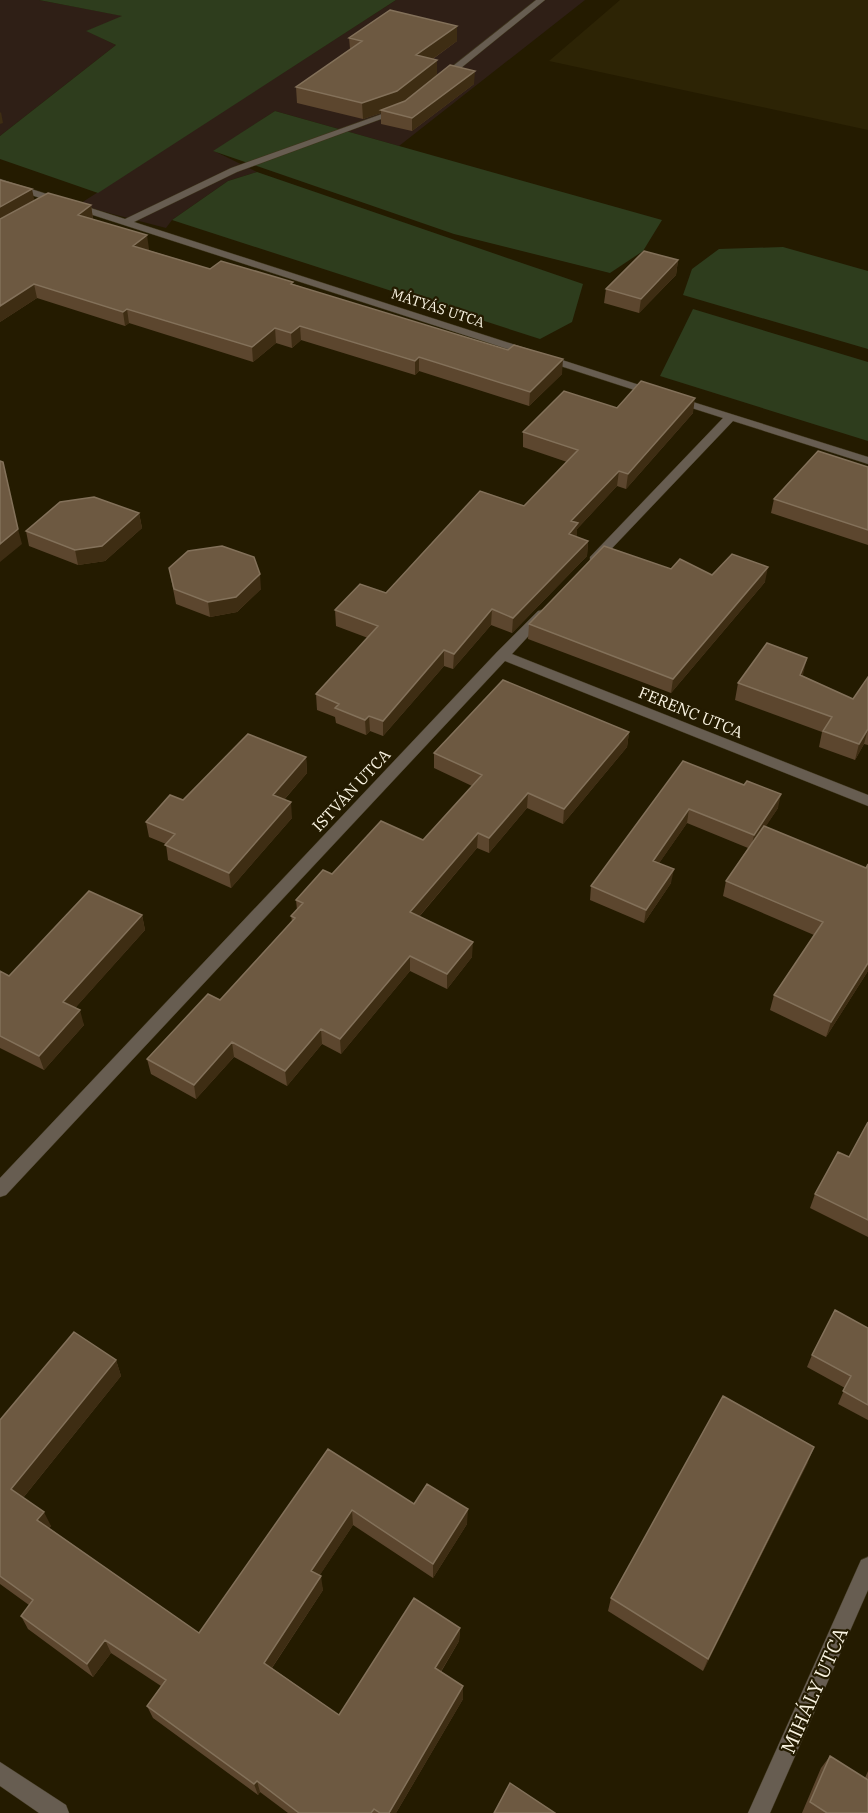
<svg xmlns="http://www.w3.org/2000/svg" width="868" height="1813" font-family="'IBM Plex Serif',serif">
<style>
.commercial{fill:#2f1f16}
.built{fill:#2d2405}
.green{fill:#2e3d1d}
.lines{fill:none;stroke-linecap:round;stroke-linejoin:round}
.minor-casing{stroke:#3e351b;stroke-width:1}
.minor{fill:#675d51;fill-rule:evenodd}
.wall{fill:#5c462e}
.shaded-wall{fill:#3e2d13}
.building{fill:#6d5941;stroke:#83715a;stroke-width:1.5}
.labels{text-anchor:middle;dominant-baseline:central;stroke-width:4.5;stroke-linejoin:round;paint-order:stroke}
.far-street-label{font-size:14px;fill:#faf4e2;stroke:#241b00}
.street-label{font-size:16px;fill:#faf4e2;stroke:#241b00}
.near-street-label{font-size:20px;fill:#faf4e2;stroke:#241b00}
</style>
<rect width="100%" height="100%" fill="#241b00"/>
<path class="commercial" d="M0,0h39l85,16 -37,15 29,14 -116,91z
M396,0h189l-186,146 -124,-35 -61,40 43,21 -29,9 -56,39 -6,8 -88,-23z"/>
<path class="built" d="M620,0h248v130l-319,-69z"/>
<path class="green" d="M39,0h357l-298,193 -98,-34v-23l116,-91 -30,-14 36,-15z
M275,111l387,109 -19,31 -33,22 -156,-39 -241,-83z
M257,172l326,112 -11,38 -32,17 -368,-119 56,-39z
M783,247l85,24v78l-185,-54 9,-26 27,-20z
M693,309l175,53v79l-208,-65z"/>
<g class="lines">
<defs>
<path id="minor" d="M536,0h9l-100,81h-6v-4z
M396,109l7,2 -166,61 -103,50 524,169v4h-8l-650,-210v-6l125,40 106,-51z
M677,397l191,60v7l-135,-43 -135,142h-8v-6l133,-139 -50,-16v-4z
M542,610l4,1 2,3 -2,3 -34,37 356,141v11l-363,-145 -499,534 -6,2v-19l497,-526 41,-41z
M868,1557v33l-98,223h-22l113,-253z
M0,1762l66,43 3,8h-30l-39,-27z"/>
</defs>
<use href="#minor" class="minor-casing"/>
<use href="#minor" class="minor"/>
</g>
<path class="wall" d="M457,26v15l-24,18 4,1v16l-33,26 70,-18 -62,47 -31,-7v-11l-18,6 -66,-16 -1,-16 54,-38 -1,-11z
M34,200l57,5 2,14 56,30 -1,1 62,19 83,15 269,90 -33,32 -110,-35 -4,4 -114,-35 -9,8 -16,-5 -23,19 -124,-39 -4,3 -88,-28 -37,24z
M678,260l-2,15 -37,38 -35,-10 2,-14z
M617,408l76,5 -67,76 -9,-3 -40,43v8l11,4 -1,15 -75,77 -21,-8 -38,44 -9,-3 -61,70 -13,-5 -4,4 -30,-12 -1,-6 -18,-7 -1,-16 52,-56 -32,-12 -1,-16 51,-17 138,-87 43,-44 -44,-15v-15z
M868,467v78l-97,-32 3,-14z
M139,513l3,15 -37,33 -27,4 -49,-19 -3,-15z
M169,568l92,21 -24,23 -27,5 -34,-13z
M712,575l53,7 -94,111 -143,-54 1,-15z
M803,676l50,23 15,-22v68l-4,-1 -9,16 -36,-13 3,-15 -87,-32 3,-17z
M629,732l-2,15 -64,77 -36,-16 -38,45 -12,-5 -58,69 53,40 -25,32 -37,-18 -69,83 -19,-10 -35,42 -53,-29 -38,42 -45,-25 -4,-15 73,-59 72,-79 -1,-5 6,-6 -1,-10 36,-26 91,-34 49,-54 -38,-18v-15z
M306,757l1,16 -23,27 8,18 -61,70 -63,-28 -2,-16 -17,-7 -3,-15 37,-22z
M683,761l95,47 -13,19 101,41 2,-4v107l-42,66 -56,-27 4,-15 40,-60 -91,-39 3,-15 22,-33 -61,-25 -28,40 12,20 -27,40 -54,-23 1,-14z
M142,915l3,15 -70,78 9,17 -40,45 -44,-22v-77l9,5z
M868,1122v115l-58,-29 5,-14 34,-37z
M868,1328v92l-30,-16 7,-16 -38,-21 5,-12z
M116,1360l5,16 -98,122 28,28 -2,2 150,105 129,-184 86,55 53,20 -34,54 -80,-53 -34,51 4,14 -51,78 67,47 121,-87 -1,13 -18,31 22,27 -67,114h-108l-28,-21 -2,3 -105,-77 -6,-12 14,-20 -50,-33 -18,24 -65,-48 -7,-13 8,-11 -29,-21v-164z
M808,1462l-105,209 -95,-60 3,-13z
M830,1756l35,22 3,-7v42h-66l19,-45z"/>
<path class="shaded-wall" d="M457,26v15l-41,30v-16z
M437,60v16l-40,31 -16,3v3l-18,6 -1,-16z
M475,71l-1,13 -62,47v-13z
M1,112l2,11 -3,1v-11z
M32,189l3,14 -35,19v-15z
M91,205l2,14 -15,-4z
M147,235l2,14 -14,11 -2,-14z
M678,260l-2,15 -37,38 2,-14z
M34,284l3,14 -37,24v-16z
M127,309l2,14 -4,3 -2,-14z
M300,326l1,14 -9,8 -1,-15z
M275,328l1,15 -23,19 -1,-15z
M419,357v14l-4,4v-14z
M563,359l-1,15 -33,32 1,-14z
M695,398l-2,15 -67,76 2,-15z
M619,471l-2,15 -40,43v10l-8,-5 2,-13z
M139,513l3,15 -37,33 -27,4 -3,-15z
M18,529l4,15 -22,18v-18z
M588,541l-1,15 -75,77 1,-15z
M768,567l-3,15 -94,111 2,-14z
M260,574l1,15 -24,23 -27,5 -2,-15z
M492,609l-1,16 -38,44 1,-15z
M444,650v16l-61,70v-15z
M807,658l-4,17 -7,16 4,-16z
M369,716l1,15 -4,4 -1,-15z
M868,729l-4,15 -9,16 4,-16z
M629,732l-2,15 -64,77 1,-15z
M306,757l1,16 -32,37 -2,-15z
M528,793l-1,15 -38,45v-15z
M781,794l-3,14 -27,41 3,-14z
M291,802l1,16 -61,70 -2,-15z
M689,809l-2,14 -36,52 2,-14z
M478,833l-1,15 -67,79v-15z
M674,869l-3,14 -27,40 2,-13z
M142,915l3,15 -78,87 -4,-15z
M473,942l-1,15 -25,32v-15z
M410,956v15l-69,83 -1,-15z
M868,963v8l-42,66 5,-15z
M80,1010l4,15 -40,45 -5,-14z
M321,1029l1,15 -35,42 -2,-15z
M232,1042l2,15 -38,42 -2,-14z
M116,1360l5,16 -103,128 -7,-15z
M814,1447l-6,15 -105,209 5,-12z
M468,1509l-1,15 -34,54v-14z
M352,1510l1,15 -39,59 -3,-13z
M44,1512l7,14 -7,8 -7,-14z
M321,1576l2,14 -56,85 -3,-12z
M460,1628l-1,13 -24,40v-13z
M105,1640l6,13 -18,24 -6,-13z
M463,1686v13l-67,114h-7z
M257,1781l3,11 -2,3 -4,-11z"/>
<path class="building" d="M390,10l67,16 -41,29 21,5 -40,31 -35,12 -66,-16 66,-46 -13,-3z
M450,65l25,6 -63,47 -31,-8 24,-9z
M0,180l32,9 -32,18z
M48,193l43,12 -13,10 69,20 -14,11 77,23 11,-8 72,21 -2,2 217,66 6,-5 49,14 -33,33 -111,-35 -4,4 -115,-35 -9,7 -16,-5 -23,19 -125,-38 -4,3 -89,-28 -34,22v-87z
M644,251l34,9 -37,39 -35,-10z
M641,381l54,17 -67,76 -9,-3 -48,50 7,2 -9,11 19,7 -75,77 -21,-9 -38,45 -10,-4 -61,71 -14,-5 -4,4 -30,-12 4,-4 -23,-10 62,-68 -43,-16 25,-26 26,9 94,-102 44,15 54,-56 -55,-18 41,-41 53,17z
M818,451l50,16v63l-94,-31z
M0,461l3,1 15,67 -18,15z
M94,497l45,16 -37,33 -27,4 -49,-19 34,-29z
M222,546l32,11 6,17 -24,23 -28,5 -34,-13 -5,-21 19,-17z
M604,546l67,23 9,-10 32,16 20,-21 36,13 -95,112 -144,-55z
M767,643l40,15 -7,17 53,24 15,-22v52l-9,15 -36,-13 9,-14 -94,-34z
M503,680l126,52 -65,77 -36,-16 -39,45 -11,-5 -68,79 63,30 -26,32 -37,-18 -70,83 -19,-10 -36,42 -53,-29 -38,43 -47,-26 61,-65 12,6 75,-82 -4,-2 12,-13 -7,-3 27,-30 9,4 49,-53 42,19 59,-65 -48,-22z
M248,734l58,23 -33,38 18,7 -62,71 -64,-28 10,-11 -29,-12 24,-27 13,5z
M683,761l61,24 3,-4 34,13 -27,41 -65,-26 -36,52 21,8 -28,41 -55,-24z
M764,826l102,42 2,-4v99l-37,59 -57,-27 49,-73 -97,-41z
M89,891l53,24 -79,87 17,8 -41,46 -39,-20v-65l9,5z
M868,1122v98l-53,-26 23,-42 11,5z
M835,1310l33,18v77l-25,-14 8,-15 -39,-21z
M74,1332l42,28 -105,129 33,23 -7,8 162,113 129,-184 86,55 13,-20 41,25 -35,55 -81,-54 -41,61 10,5 -57,87 75,52 75,-117 46,30 -25,40 28,18 -74,127h-9l-6,-4 -3,4h-72l-42,-32 -3,3 -107,-78 19,-26 -61,-40 -18,24 -66,-48 12,-16 -33,-24v-156z
M723,1396l91,51 -106,212 -97,-61z
M830,1756l38,24v33h-41l-17,-11z
M510,1783l45,30h-61z"/>
<g class="labels">
<g class="far-street-label">
<text transform="translate(438 308) rotate(18)">MÁTYÁS UTCA</text>
</g>
<g class="street-label">
<text transform="translate(691 712) rotate(22)">FERENC UTCA</text>
<text transform="translate(351 790) rotate(-47)">ISTVÁN UTCA</text>
</g>
<g class="near-street-label">
<text transform="translate(814 1690) rotate(-66)">MIHÁLY UTCA</text>
</g>
</g>
</svg>
